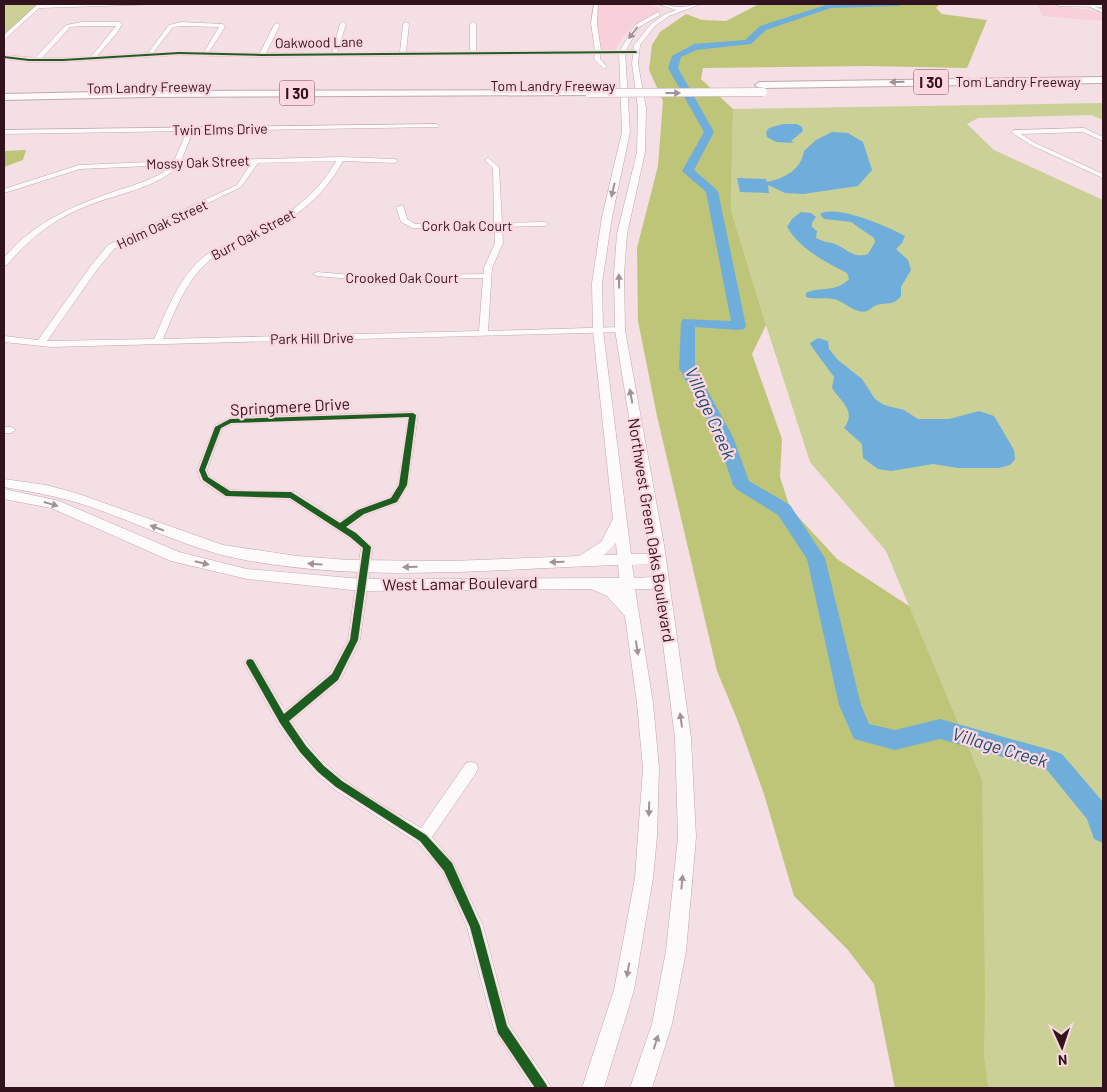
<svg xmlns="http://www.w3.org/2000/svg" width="1107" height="1092" font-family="Barlow,sans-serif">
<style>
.built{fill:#f8d0da}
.green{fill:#cbd196}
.forest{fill:#bec578}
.water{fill:#6fadda}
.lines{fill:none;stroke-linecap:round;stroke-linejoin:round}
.river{fill:#6fadda;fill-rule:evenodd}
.minor-casing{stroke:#c0a8af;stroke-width:1}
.major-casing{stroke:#c0a8af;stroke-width:1}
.highway-casing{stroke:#c0a8af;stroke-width:2}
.minor{fill:#fdfafb;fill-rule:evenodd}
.major{fill:#fdfafb;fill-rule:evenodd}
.highway{fill:#fdfafb;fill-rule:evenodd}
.highway-bridge-casing{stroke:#c0a8af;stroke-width:9;stroke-linecap:butt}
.highway-bridge{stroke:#fdfafb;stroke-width:8}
.cycleway-casing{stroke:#fbd7e0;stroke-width:3}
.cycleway{fill:#1b5e20;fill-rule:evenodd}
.oneway{fill:#a19297}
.labels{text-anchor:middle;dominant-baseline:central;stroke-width:4.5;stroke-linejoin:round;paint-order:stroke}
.far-street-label{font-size:14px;fill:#31121d;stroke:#fbd7e0}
.shield{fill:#fbd7e0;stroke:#6e4d58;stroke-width:1}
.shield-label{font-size:15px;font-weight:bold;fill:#31121d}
.street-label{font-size:16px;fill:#31121d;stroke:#fbd7e0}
.water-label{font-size:18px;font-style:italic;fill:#1a4c6d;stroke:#fbd7e0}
</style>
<rect width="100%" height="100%" fill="#f3dfe4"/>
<path class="built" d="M597,4h50l16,5 -31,18 -10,11 -7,13h-15l-4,-31z
M1038,4l53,6 12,5v6l-61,-5z"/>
<path class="green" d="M4,4h35l-35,31z
M1103,103v17l-12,-5 -113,3 -11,6 27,26 109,50v888h-127l-67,-482 -23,-55 -76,-89 -44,-137 -35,-115 2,-101z"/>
<path class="forest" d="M759,4h181l-4,4 6,6 45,6 -20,48 -99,-2 -165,2 -2,11 32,30 -2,101 35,115 -14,29 30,85 -2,38 10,31 47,51 72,47 73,174 3,215 -1,61 4,32h-93l-21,-104 -26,-34 -54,-54 -30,-102 -27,-75 -20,-48 -60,-255 -19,-95 -1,-73 21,-82 5,-65 -14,-31 3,-25 8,-13 26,-18 16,6 24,1z
M26,150l-3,10 -19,7v-16z"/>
<path class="water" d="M783,124h14l5,3 1,4 -12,10 3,2 -18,-1 -9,-5 -1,-5 3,-4z
M832,132l16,1 15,9 9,28 -14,16 -55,8 -18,-1 -17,-8 1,8 -29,-1 -3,-14 29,1 1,3c18,-4 34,-12 37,-31l12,-11z
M801,212l10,1 5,4 -4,6v4l5,4 -1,7c7,4 13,4 19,6 12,5 19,15 33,10l7,-12 -1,-4 -23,-16 -27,-3 -4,-5c16,-10 69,13 85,22l-3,7 -6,6 12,11 3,10 -10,17v9c-8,10 -13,6 -24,9 -4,1 -7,5 -10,6 -11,4 -23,-10 -33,-12 -10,-2 -19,1 -28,-2v-4c14,-7 30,0 43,-14l-2,-6c-23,-12 -46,-23 -60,-46l5,-8z
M818,338l10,3 1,8 9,11 24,19 13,20 9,6 20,5 14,9h31l30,-8 15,5 20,34 1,9 -5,6 -11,3h-41l-25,-4 -42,7 -13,-2 -15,-11 -1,-14 -18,-16c13,-17 -3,-26 -12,-40l2,-11 -22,-30 -2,-4z"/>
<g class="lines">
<path class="river" d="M829,4h74l-4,2 -68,2 -65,22 -15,14 -55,6 -15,7 -3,11 36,64 -20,38 24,21 28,135 -2,3 -5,1 -44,-3v41l38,69 16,44 41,24 35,53 36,147 8,19 26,6 45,-11 114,32 8,3 41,48v41l-9,-4 -7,-20 -40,-49 -107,-31 -45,11 -41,-11 -15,-34 -32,-146 -29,-44 -42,-26 -3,-4 -16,-48 -38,-69 2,-46 2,-3 48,2 -25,-129 -24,-21 22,-39 -36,-64 4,-12 22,-12 51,-4 15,-14z"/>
<defs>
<path id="minor" d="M38,4h5l-1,1 119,-1 -122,4 -35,32v-5z
M594,4h4l-1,19 4,28 35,-1 2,3 -38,1v5l7,8 -3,2 -10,-10 1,-5 -333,3 -83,-2 -116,7h-34l-25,-3v-4l31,3 31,-33 16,-3h37l3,2 -5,9 -20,23 51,-3 21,-28 12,-3 42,2 2,3 -16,25 51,1 14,-28 3,-2 3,2 -14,28h66l8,-29 3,-2 3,2 -9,29 63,-1 3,-28 3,-2 3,2 -3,28h64v-28l3,-2 3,2v28l119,-1 -4,-28zM82,26h34l-25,31 -49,1 28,-31zM181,26l38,1 -15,25 -51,1 20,-26z
M1084,4h5l14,6v3z
M436,124l3,2 -1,1 -245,4 -12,30 160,-4 54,2 3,2 -3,2 -52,-2c-23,42 -53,60 -95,80 -12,6 -28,11 -38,19 -24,20 -35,51 -47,79l316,-8 4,-53 -120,2 -46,-4 -4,-2 4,-2 46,4 121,-2v-6l11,-25v-15h-82l-12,-6 -5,-15 7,-2 4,14 8,5 79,-1 -1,-55 -8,-8 3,-2 11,9 3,56 43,-1 4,2 -4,2 -43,1 1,16 -11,25 -4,63 132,-4 3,1v4l-572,15 -47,-5v-6l34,4 52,-73 18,-22 129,-60 14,-22 -72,2c-19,22 -62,29 -90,40 -33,13 -59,32 -82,60h-3v-7c29,-35 66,-51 109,-66 19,-7 44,-12 59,-27l-92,4 -76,24v-4l75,-24 95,-4 13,-30 -183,3v-4zM336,161c-22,39 -53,57 -92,76 -12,6 -27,11 -38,18 -26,19 -39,56 -52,84l-107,2 49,-70 18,-22 127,-62 17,-24z
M1084,128l19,9v4l-20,-9 -62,2 14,9 68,31v4l-72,-33 -20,-13 3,-2z
M413,412l5,3 -10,70 -10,18 -33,12 -17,12 25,20 -13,93 -20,41 -49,40c11,15 21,30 34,42 26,26 65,46 96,65l45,-65 5,-1 5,1 2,5 -2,5 -44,64 21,25 30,64 26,99 39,57 3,6h-19l-38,-59 -27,-102 -24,-55 -25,-29 -84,-54 -18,-15 -18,-21 -20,-29 -34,-61 2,-4 4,-1 4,1 31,52 45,-38 18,-33 13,-92 -12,-10 -60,-39 -64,-2 -24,-16 -4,-11 18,-45 15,-7zM408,418l-10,67 -8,12 -33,12 -17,12 -45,-29 -64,-2 -22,-14 -2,-6 15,-41 10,-5z
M4,427h7l5,3 -5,3h-7z"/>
<path id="major" d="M658,4c8,0 18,4 26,3 6,-1 10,-3 17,-3l-32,12 -14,10 -15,19 -2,19 8,44 -1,44 -18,82 -3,40 1,56 39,215 27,193 5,99 -10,114 -14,73 -20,64h-22l22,-64 14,-73 12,-114 -3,-99 -19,-149h-21l18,114 6,65 -2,68 -4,42 -19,112 -30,98h-22l32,-98 21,-112 8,-110 -6,-65 -12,-87 -18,-20 -16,-7 -229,2 -115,-12 -76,-18 -120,-53 -47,-9v-10l55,12 120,51 68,17 115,10 257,-1 -1,-13c-124,4 -250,18 -373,-5 -55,-10 -104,-36 -157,-54 -27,-9 -55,-14 -84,-19v-8l42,6 30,8 147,52 74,11 52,4 103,1 127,-5 22,-14 12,-23 -20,-188 -1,-48 10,-66 20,-85 -3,-80 16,-27 23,-13 2,3 -21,12 -14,25 5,80 -18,85 -10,66 1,48 28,223h20l-36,-224 -1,-56 3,-40 20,-82 1,-44 -6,-44 2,-19 17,-21 14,-10 11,-4zM616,543l1,12h-13zM653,564l1,13 -20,1 -2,-13z
M1056,4h47v3l-44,-1z"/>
<path id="highway" d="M1103,77v6l-344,5 -4,-3 4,-3z
M589,90l4,3 -1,2 -447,2 -141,3v-6l141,-3z"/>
</defs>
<use href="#minor" class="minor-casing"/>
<use href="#major" class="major-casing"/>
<use href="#highway" class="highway-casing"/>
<use href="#minor" class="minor"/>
<use href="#major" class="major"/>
<use href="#highway" class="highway"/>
<defs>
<path id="highway-bridge" d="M589,93l174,-1"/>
</defs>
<use href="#highway-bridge" class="highway-bridge-casing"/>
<use href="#highway-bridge" class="highway-bridge"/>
<defs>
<path id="cycleway" d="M636,51l1,2 -375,3 -83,-2 -116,7h-34l-25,-3v-2l25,3h34l116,-7 83,2z
M413,413l3,2 -9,70 -10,17 -33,12 -18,13 10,6 15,14 -13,93 -20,40 -49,41 17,25 18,20 18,15 84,54 26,28 28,63 27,100 39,58 2,4h-13l-37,-55 -28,-106 -26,-56 -24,-30 -84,-54 -18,-15 -18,-20 -20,-29 -34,-60 1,-3 3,-1 3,1 31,54 48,-40 18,-34 13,-92 -13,-11 -60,-39 -64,-2 -23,-16 -4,-10 16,-43 15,-8zM409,417l-10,68 -8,13 -33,12 -18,13 -49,-31 -61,-1 -22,-14 -3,-7 16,-42 10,-5z"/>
</defs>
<use href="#cycleway" class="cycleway-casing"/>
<use href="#cycleway" class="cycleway"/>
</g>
<defs><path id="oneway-solid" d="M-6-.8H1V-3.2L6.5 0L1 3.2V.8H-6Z" transform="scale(1.25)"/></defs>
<g class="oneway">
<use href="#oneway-solid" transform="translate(633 33) rotate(126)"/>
<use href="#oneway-solid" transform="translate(897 82) rotate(179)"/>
<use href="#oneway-solid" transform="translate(673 93)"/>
<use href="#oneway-solid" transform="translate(613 190) rotate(103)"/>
<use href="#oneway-solid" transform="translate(619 281) rotate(-91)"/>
<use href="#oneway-solid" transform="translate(631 396) rotate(-100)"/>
<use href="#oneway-solid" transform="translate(51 504) rotate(16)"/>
<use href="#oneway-solid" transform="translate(157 528) rotate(-159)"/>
<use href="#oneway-solid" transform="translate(557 562) rotate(178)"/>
<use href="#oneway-solid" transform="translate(202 563) rotate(13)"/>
<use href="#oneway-solid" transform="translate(315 564) rotate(-176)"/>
<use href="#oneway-solid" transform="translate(410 567) rotate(178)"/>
<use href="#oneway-solid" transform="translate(637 648) rotate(81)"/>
<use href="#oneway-solid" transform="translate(681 720) rotate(-98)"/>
<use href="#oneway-solid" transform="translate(649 809) rotate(92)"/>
<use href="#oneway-solid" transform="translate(682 882) rotate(-85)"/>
<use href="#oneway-solid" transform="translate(628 970) rotate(100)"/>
<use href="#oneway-solid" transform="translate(656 1042) rotate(-72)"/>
</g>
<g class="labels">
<g class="far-street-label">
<text transform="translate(319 42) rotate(-1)">Oakwood Lane</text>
<text x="1018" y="81">Tom Landry Freeway</text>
<text x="553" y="85">Tom Landry Freeway</text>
<text transform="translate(149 87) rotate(-1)">Tom Landry Freeway</text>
<text transform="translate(220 129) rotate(-1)">Twin Elms Drive</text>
<text transform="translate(198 162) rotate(-2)">Mossy Oak Street</text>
<text transform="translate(162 224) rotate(-25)">Holm Oak Street</text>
<text x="467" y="225">Cork Oak Court</text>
<text transform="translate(253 234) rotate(-28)">Burr Oak Street</text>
<text x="402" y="277">Crooked Oak Court</text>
<text transform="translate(312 338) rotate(-1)">Park Hill Drive</text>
</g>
<g class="shield">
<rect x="913.5" y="69.5" width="35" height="25" rx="4"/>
<rect x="279.5" y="80.5" width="35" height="25" rx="4"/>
</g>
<g class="shield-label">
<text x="931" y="82">I 30</text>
<text x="297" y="93">I 30</text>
</g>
<g class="street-label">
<text transform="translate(290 406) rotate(-3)">Springmere Drive</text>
<text transform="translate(652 530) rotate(81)">Northwest Green Oaks Boulevard</text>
<text transform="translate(460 583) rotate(-1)">West Lamar Boulevard</text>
</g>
<g class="water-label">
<text transform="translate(711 413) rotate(66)">Village Creek</text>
<text transform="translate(1000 747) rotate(17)">Village Creek</text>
</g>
</g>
<rect width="1107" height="1092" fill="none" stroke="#31121d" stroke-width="10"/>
<g transform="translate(1062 1047) rotate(177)" stroke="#fbd7e0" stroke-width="4" paint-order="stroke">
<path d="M0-4L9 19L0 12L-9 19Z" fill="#31121d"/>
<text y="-8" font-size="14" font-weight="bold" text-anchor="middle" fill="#31121d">N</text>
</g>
</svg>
